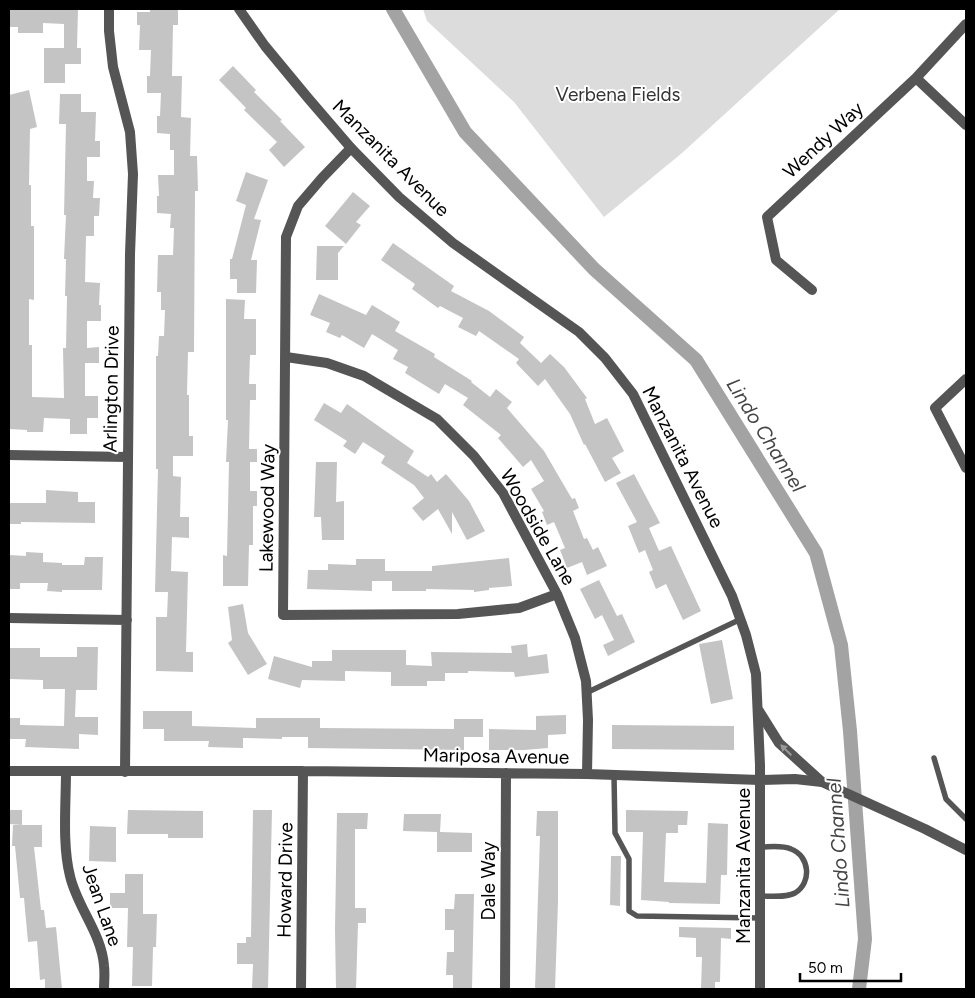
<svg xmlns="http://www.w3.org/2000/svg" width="975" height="998" font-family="Figtree,sans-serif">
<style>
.green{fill:#dcdcdc}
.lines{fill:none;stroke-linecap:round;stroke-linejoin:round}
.canal{stroke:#a3a3a3;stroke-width:14}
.building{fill:#c4c4c4}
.service{stroke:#555;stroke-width:5.5}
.minor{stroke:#555;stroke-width:10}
.tertiary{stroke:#555;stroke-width:10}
.oneway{fill:#999}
.labels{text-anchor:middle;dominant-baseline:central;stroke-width:4;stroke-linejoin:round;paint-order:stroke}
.park-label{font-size:19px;fill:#333;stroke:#fff}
.street-label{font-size:19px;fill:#000;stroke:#fff}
.water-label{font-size:20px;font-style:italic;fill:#444;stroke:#fff}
</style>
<rect width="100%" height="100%" fill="#fff"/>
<path class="green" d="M423,9h417l-158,144 -78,64 -90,-115 -87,-81z"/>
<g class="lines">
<path class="canal" d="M393,9l72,123 129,137 102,91 120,193 25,92 9,86 15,208 -6,50"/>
</g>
<path class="building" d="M10,9h68l-1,39h4v16h-16v19h-21v-35h20v-24l-21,-1v10h-25v-6h-9z
M150,9h28v16h-5l-1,51h10l-1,41 10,1 -1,38h7l1,35h-3l-1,161h-6l-1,43h2v41h4v20h-20v20l8,1 -1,40h9v21l-17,-1 -1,34 17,1 -2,80h7v20l-37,-1v-54h11l1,-25h-13l3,-123h-2v-113h2l1,-20h5l1,-26h-4v-18h-4l1,-37h15l1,-27h-4l1,-14 -14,-1v-17h2l-1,-21h16v-25h-4v-16l-13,-1v-17h3l1,-23h-14v-17h3l1,-26h-12l1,-25h-3v-13h13z
M233,66l23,24 -2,2 28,28 -2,1 25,26 -21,20 -15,-17 8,-8 -33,-32 2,-2 -27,-28z
M29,90l8,37 -7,2 -1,56h2v41h3v74l-5,-1v46h3v52l32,1 -1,-50h3l1,-52h-2l1,-37h-2l2,-44h-2l2,-91h-7l1,-30h21v18h15l-1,29h5v16h-13v24h7l-1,17h7l-1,18h-5v20h-8l-1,46 15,1 -1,22h2v16h-14v27l12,-1v16h-14v33h13v22h-11v16h-17v-15l-26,-1 -1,14h-16v-2l-18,-1v-334z
M246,172l22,8 -14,39 7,1 -10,40h6l-1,33h-19v-14h-7v-20h2l14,-54 -10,-4z
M353,192l17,14 -14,16 5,3 -15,19 -21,-18z
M393,243l61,43 -3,5 38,20 35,26 -4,6 21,20 9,-9 14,13 23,31 -2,1 10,25 12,-6 17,33 -12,7 9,15 -16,9 -20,-38 -1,1 -14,-31 -25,-35 -7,7 -22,-23 3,-4 -40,-28 -3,5 -18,-9 5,-9 -23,-12 -2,2 -26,-19 3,-5 -34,-24z
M317,246h27l-6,7v27h-22z
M319,294l47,21 6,-10 28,17 -5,9 40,23 -1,3 38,24 -1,1 19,15 6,-8 16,13 -5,6 37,43 28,48 3,-1 4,10 -6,3 11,28 3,-1 6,12 5,-3 9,19 -20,9 -5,-13 -15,6 -7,-18 5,-2 -11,-26 -7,3 -5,-13 2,-1 -13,-22 13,-8 -13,-21 -8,7 -25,-29 3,-3 -38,-30 5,-7 -23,-14 -6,10 -34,-21 3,-6 -15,-8 5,-9 -26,-16 -8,14 -22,-13 -2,3 -14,-6 4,-9 -20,-8z
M226,299l19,1 -1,19h12v36h-6l-1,29h7v16h-6l-1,49h8v13h-7v29h7v15h-4v39h-4l-1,41h-25v-31l4,1 2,-94h-3l2,-42h-2z
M324,403l17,10 6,-9 67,47 -7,12 21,14 3,-3 6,8 9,-8 23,27 16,30 -18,9 -15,-28v22l-14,-25 -15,12 -11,-13 12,-10 -10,-13 -33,-22 4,-7 -22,-14 -8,12 -12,-8 4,-5 -33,-21z
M316,462h21l-1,40 8,-1v39h-22l-1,-23h-7z
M634,474l26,49 -11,5 10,23 12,-5 30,65 -18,9 -17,-36 -10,5 -7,-17 4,-2 -8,-20 -6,3 -11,-27 9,-4 -21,-39z
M46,490l32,2v10h17v21l-74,-1v2h-12v-21h37z
M26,552l17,1v9l19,1v2h22l1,-8h18l-1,33h-40v2l-15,-1 1,-8h-28v6h-11v-34l17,1z
M509,558l3,28 -23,2v2l-15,2v-2l-48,-1v2h-34v-10h-20v10l-65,-2 1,-19h20v-6l28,1v-6h29v12h47v-5z
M599,580l18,36 5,-2 13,28 -27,14 -5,-11 11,-5 -12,-25 -7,4 -15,-30z
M243,604l5,29 19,31 -19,11 -20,-32 4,-3 -4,-33z
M722,640l11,59 -22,5 -12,-60z
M527,644l1,13 19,-3 2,19 -34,4 -1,-5 -46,-1v2h-23v8h-18v5h-36v-14l-46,-1v10l-43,-1 -2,8 -32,-9 6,-23 38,11v-6h20v-11h74v15l26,1 -1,-14 81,1 -1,-7z
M77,647h21l-1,43h-21l-1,27h23v18l-19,-1v15l-54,-2 1,-8h-17v-21h11v7l44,1 1,-37h-22v-9l-34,-1v-31h31v9h37z
M143,711h49v15l64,2v-10h64v10l134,1v-10h29v18h-19v13l-156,-2v-11h-26v2l-39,-1v10l-35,-1 1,-6h-45v-12h-21z
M566,715v19l-18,1v13l-24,2h-35v-21l47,1v-14z
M612,725l122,1v24l-122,-1z
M9,810h13v15l-13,-1z
M128,810l75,1v27h-35v-4h-41z
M253,810h19l-4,179h-16l1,-25h-16v-21h9v-6h5z
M626,810l62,1 -1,14h-9v8h-12l-2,49 42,1 2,-60 20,1 -1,51h-6l-1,29 -51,-1v-1l-28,-2 2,-68h-17z
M537,811h21v91l-3,87h-20l5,-153h-4z
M337,813h31l-1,16h-12v79h11v15h-8l-2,66h-20l-1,-59z
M404,814h37l-1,18 32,1v19h-35v-20l-34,-1z
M13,825h29v22h-8l7,63h3l2,18 10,-1 6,62h-17v-10l-5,1 -3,-39 -9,1 -4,-44h-4l-5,-52h-3z
M90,826l26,1v35l-27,-1z
M611,856h10l-1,50 -10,-1z
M125,874h18v40h14l-1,33h-3l-1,39h-20l1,-39h-6l1,-39h-18v-15h15z
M455,894h19l-2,95h-19v-14h-7l1,-23h7v-22h-9v-21h9z
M679,927l52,1v11l-10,-1 -1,44h-5v7h-14l1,-32h-6v-19l-17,-1z"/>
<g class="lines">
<path class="service" d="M586,693l155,-74
M934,758l12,41 20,20
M614,775l1,58 14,26v52l8,5 123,2
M760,896c11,0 25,2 35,-3 17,-10 15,-37 -4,-44 -9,-4 -21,-2 -31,-2"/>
<path class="minor" d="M109,9v22l4,36 17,65 3,42 -3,80 -5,518
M916,78l50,47
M351,148l-29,30 -24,28 -12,31 -3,378 175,-1 61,-6 38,-14
M812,290l-36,-30 -9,-43 149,-139 50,-54
M286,357l41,6 37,13 73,43 37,37 29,37 54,101 18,44 11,43 2,39 -1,54
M966,379l-31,29 31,60
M9,455l119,2
M9,618l118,2
M759,711l20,32 43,39
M9,771h294l284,3 173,6
M66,771c0,33 -4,73 4,105 7,31 32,58 34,90 1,8 0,16 0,23
M301,989l2,-218
M505,989l1,-216"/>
<path class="tertiary" d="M239,9l26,37 43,52 43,50 48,49 54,46 126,89 26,26 28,36 99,202 14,39 10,39 4,91v224
M760,780l35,-1 27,3 103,47 41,21"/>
</g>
<defs><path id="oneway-solid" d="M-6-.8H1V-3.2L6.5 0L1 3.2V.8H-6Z" transform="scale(1.25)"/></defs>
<use class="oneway" href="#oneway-solid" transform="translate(786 750) rotate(-136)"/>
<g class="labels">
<g class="park-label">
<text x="618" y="94">Verbena Fields</text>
</g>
<g class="street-label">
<text transform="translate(823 140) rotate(-43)">Wendy Way</text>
<text transform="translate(391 158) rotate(45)">Manzanita Avenue</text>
<text transform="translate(111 389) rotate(-89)">Arlington Drive</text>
<text transform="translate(683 457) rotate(63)">Manzanita Avenue</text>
<text transform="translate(267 508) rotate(-89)">Lakewood Way</text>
<text transform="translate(538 527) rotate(60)">Woodside Lane</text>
<text transform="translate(496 756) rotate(1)">Mariposa Avenue</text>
<text transform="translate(743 866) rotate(-90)">Manzanita Avenue</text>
<text transform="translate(285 880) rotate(-89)">Howard Drive</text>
<text transform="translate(488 881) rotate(-90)">Dale Way</text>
<text transform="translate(102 905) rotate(71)">Jean Lane</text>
</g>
<g class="water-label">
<text transform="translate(766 435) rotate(58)">Lindo Channel</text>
<text transform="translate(838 843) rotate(-94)">Lindo Channel</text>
</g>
</g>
<rect width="975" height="998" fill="none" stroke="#000000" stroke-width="20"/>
<path d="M800 973v8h101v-8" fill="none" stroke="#000000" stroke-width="2.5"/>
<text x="808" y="973" font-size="15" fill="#000000" stroke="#ffffff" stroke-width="4" paint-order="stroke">50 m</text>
</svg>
